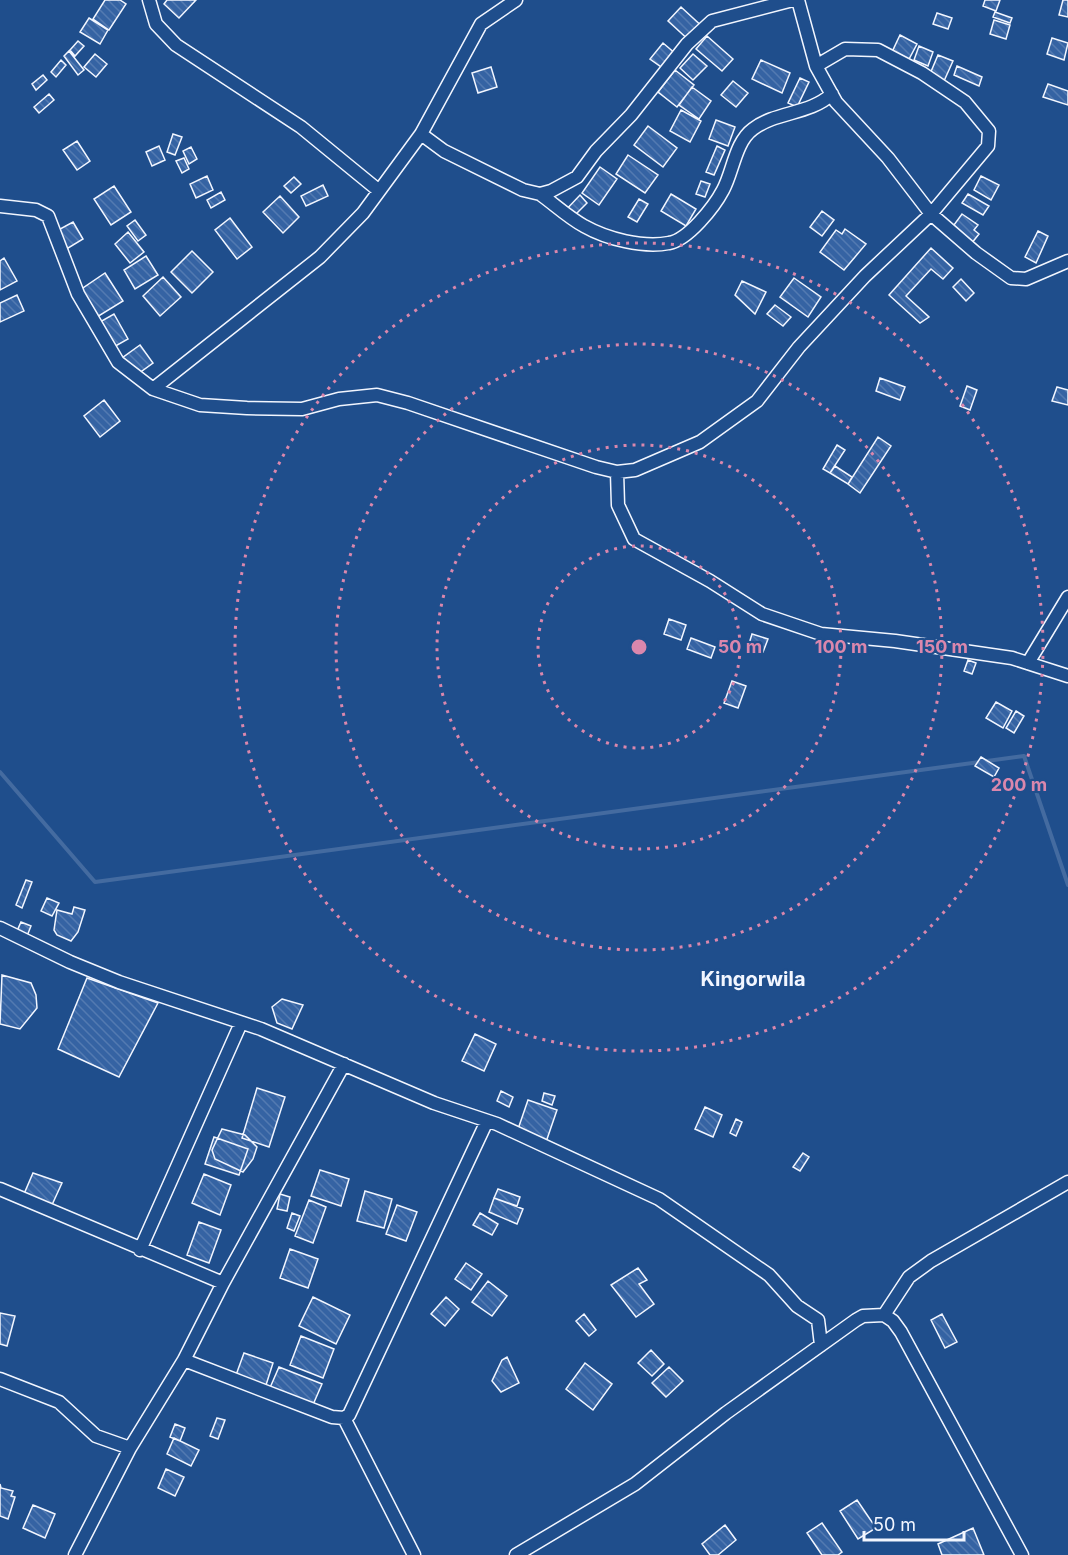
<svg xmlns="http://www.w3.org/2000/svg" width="1068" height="1555" font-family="Inter,sans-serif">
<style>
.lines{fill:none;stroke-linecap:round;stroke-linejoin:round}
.stream{stroke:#446ba0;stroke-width:4}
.building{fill:url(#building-back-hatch);stroke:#f2f6ff;stroke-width:1.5}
.street-casing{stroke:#f2f6ff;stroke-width:15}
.street{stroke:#1f4e8c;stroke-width:12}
.ring{fill:none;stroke:#da87ad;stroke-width:3;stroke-dasharray:3 6}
.labels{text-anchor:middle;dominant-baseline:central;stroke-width:4.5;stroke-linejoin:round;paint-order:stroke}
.quarter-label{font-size:20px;font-weight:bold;fill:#f2f6ff;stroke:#1f4e8c}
.centre{fill:#da87ad;stroke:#1f4e8c;stroke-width:3}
.ring-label{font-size:18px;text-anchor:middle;font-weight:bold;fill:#da87ad;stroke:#1f4e8c;stroke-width:4.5;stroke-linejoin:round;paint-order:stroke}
</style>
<defs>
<pattern id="building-back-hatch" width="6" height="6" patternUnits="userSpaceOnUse" patternTransform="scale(1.5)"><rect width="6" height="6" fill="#3563a3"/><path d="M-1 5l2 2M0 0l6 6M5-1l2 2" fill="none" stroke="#537ab1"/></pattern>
</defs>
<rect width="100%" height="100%" fill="#1f4e8c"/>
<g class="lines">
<path class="stream" d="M0,772l95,110 929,-126 44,129"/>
</g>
<path class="building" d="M105,0h15l6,4 -17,26 -16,-11z
M167,0h29l-17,18 -15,-14z
M985,0h15l-4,11 -13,-5z
M1063,0h5v17l-9,-2z
M681,7l24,22 -13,14 -24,-22z
M995,12l17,6 -2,5 -17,-6z
M937,13l15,5 -4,11 -15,-5z
M89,18l19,12 -8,14 -20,-12z
M994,20l16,5 -4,14 -16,-5z
M900,35l17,9 -9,17 -16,-9z
M707,36l26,23 -11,12 -26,-22z
M1052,38l16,5 -4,17 -17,-6z
M78,41l6,5 -9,10 -5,-6z
M663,43l13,11 -12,15 -14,-10z
M919,46l14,6 -5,14 -14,-6z
M69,51l15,19 -6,5 -14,-19z
M95,54l12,10 -11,13 -12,-10z
M693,54l14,12 -14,14 -13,-12z
M938,55l15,6 -9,20 -14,-7z
M61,60l5,5 -10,12 -5,-5z
M761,60l29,13 -8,20 -30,-14z
M957,66l25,11 -3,9 -25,-11z
M491,67l6,20 -19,6 -6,-20z
M675,70l19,15 -17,22 -19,-15z
M43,75l4,5 -11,10 -4,-6z
M800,78l9,4 -12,25 -9,-4z
M733,81l15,12 -12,14 -15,-12z
M1048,84l20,7v14l-25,-8z
M692,87l19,14 -12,18 -20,-14z
M49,94l5,6 -15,13 -5,-6z
M681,110l20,11 -11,21 -20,-11z
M716,120l19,7 -7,19 -19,-7z
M648,126l29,22 -14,19 -29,-22z
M173,134l9,3 -7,18 -8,-3z
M77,141l13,20 -13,9 -14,-20z
M159,146l6,14 -13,6 -6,-14z
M717,146l8,4 -11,25 -8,-3z
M191,147l6,12 -8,5 -6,-13z
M628,155l30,20 -13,18 -29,-19z
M184,158l5,11 -7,4 -6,-12z
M600,167l17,12 -18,26 -17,-12z
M207,176l6,14 -17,8 -6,-14z
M981,176l18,9 -8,15 -17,-10z
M294,177l7,7 -10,9 -7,-7z
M701,181l9,3 -5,13 -9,-3z
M323,185l5,11 -22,10 -5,-10z
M114,186l17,26 -20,13 -17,-26z
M221,192l4,8 -14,8 -4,-8z
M671,194l25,15 -10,17 -25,-15z
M968,194l21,12 -6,9 -21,-12z
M580,195l7,8 -18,18 -7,-7z
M280,196l19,21 -16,16 -20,-21z
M639,199l9,5 -11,18 -9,-5z
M822,211l12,9 -12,16 -12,-9z
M962,214l16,11 -4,5 5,4 -8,10 -20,-15z
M230,218l22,29 -15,12 -22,-29z
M135,220l11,15 -8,6 -11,-15z
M73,222l10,17 -23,14 -11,-18z
M845,229l21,15 -22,26 -24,-18 16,-22 6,4z
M1038,231l10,5 -12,27 -11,-6z
M128,232l16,20 -14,11 -15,-19z
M931,248l22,20 -10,11 -12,-10 -25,27 23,21 -9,6 -31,-28z
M192,251l21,21 -21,21 -21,-21z
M146,256l12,19 -23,14 -11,-19z
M4,258l13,23 -17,9v-29z
M105,273l18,28 -26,16 -17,-27z
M163,277l18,20 -21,19 -17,-20z
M794,278l27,19 -13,20 -28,-20z
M961,279l13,14 -8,8 -13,-14z
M742,281l24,11 -11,22 -20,-19z
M17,295l7,16 -24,11v-19z
M775,305l16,12 -8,9 -16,-12z
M114,314l14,25 -23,13 -14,-25z
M140,345l13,18 -18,13 -13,-18z
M880,378l25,9 -5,13 -24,-9z
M967,386l10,4 -7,20 -10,-4z
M1057,387l11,3v15l-16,-4z
M104,400l16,21 -20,16 -16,-21z
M878,437l13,9 -31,47 -12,-9z
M837,445l8,5 -15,23 -7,-4z
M835,466l17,11 -4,7 -18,-11z
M669,619l17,6 -5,15 -17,-6z
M752,634l16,5 -5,13 -15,-5z
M691,638l24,9 -4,11 -24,-9z
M968,660l8,3 -4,11 -8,-3z
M732,681l14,5 -8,22 -14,-5z
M996,702l16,9 -9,17 -17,-10z
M1016,711l8,5 -10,17 -8,-5z
M981,757l18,11 -5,9 -19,-11z
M26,880l6,2 -10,26 -6,-3z
M47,898l12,5 -7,13 -11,-5z
M74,907l11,3 -7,22 -7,9 -14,-6 -3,-5 3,-20 15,4z
M21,922l10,4 -4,10 -10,-5z
M2,975l29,8 5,12 1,13 -17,21 -20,-5z
M87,978l71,25 -39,74 -61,-28z
M282,999l21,6 -11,24 -15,-6 -5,-16z
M475,1034l21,10 -12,27 -22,-10z
M257,1088l28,9 -16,50 -27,-9z
M501,1091l12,6 -4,10 -12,-6z
M544,1093l11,3 -3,9 -10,-4z
M528,1100l29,10 -11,32 -29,-10z
M705,1107l17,8 -9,22 -18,-8z
M736,1119l6,3 -6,14 -6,-3z
M222,1129l23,6 12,12 -4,12 -10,13 -28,-13 -3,-9z
M214,1137l34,12 -9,26 -34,-11z
M803,1153l6,4 -9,14 -7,-4z
M320,1170l29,9 -8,27 -30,-10z
M33,1173l29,10 -11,24 -27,-13z
M204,1174l27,11 -11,30 -28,-12z
M498,1189l22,8 -3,9 -23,-8z
M365,1191l27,8 -8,29 -27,-7z
M280,1194l10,3 -3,14 -10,-2z
M494,1198l29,11 -6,15 -28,-12z
M309,1200l17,7 -13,36 -18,-7z
M397,1205l20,7 -11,29 -20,-7z
M292,1213l8,3 -6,15 -7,-3z
M480,1213l18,11 -6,11 -19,-10z
M199,1222l22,8 -12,33 -22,-8z
M290,1249l28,10 -10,29 -28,-10z
M466,1263l16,11 -11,16 -16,-11z
M638,1268l9,12 -8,4 15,20 -18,13 -25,-32z
M488,1281l19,15 -15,20 -20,-14z
M313,1297l37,18 -14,29 -37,-18z
M446,1297l13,12 -14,17 -14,-12z
M0,1313l15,3 -8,30 -7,-2z
M584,1314l12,16 -7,6 -13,-15z
M942,1314l15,28 -12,6 -14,-28z
M301,1336l33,13 -11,29 -33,-13z
M651,1350l13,14 -12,12 -14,-13z
M244,1353l29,10 -7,22 -30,-10z
M507,1357l12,26 -18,9 -9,-11 10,-21z
M585,1363l27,21 -19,26 -27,-21z
M279,1367l43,17 -10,23 -43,-17z
M669,1367l14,14 -17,16 -14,-14z
M217,1418l8,2 -7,19 -8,-3z
M175,1424l10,4 -5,13 -10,-4z
M174,1438l25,12 -8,16 -24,-12z
M166,1469l18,8 -9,19 -17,-8z
M0,1484l1,4 12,3 -2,5 4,1 -7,22 -8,-3z
M857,1500l19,28 -18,11 -18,-28z
M33,1505l22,9 -10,24 -22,-10z
M822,1523l20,29 -4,3h-16l-15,-22z
M725,1525l11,15 -18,15h-8l-8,-11z
M973,1528l11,27h-42l-4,-11z"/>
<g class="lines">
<defs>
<path id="street" d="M149,0l7,24 20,21 125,82 77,63
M798,0l18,66 20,36 52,56 43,56 45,39 35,25 15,1 42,-18
M421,134l23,17 79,39 17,4 11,-3 26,-14 19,-26 35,-36 56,-71 25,-23 81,-21
M540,194c14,10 29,24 44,32 23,13 59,22 85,17 19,-3 45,-36 54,-53 10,-18 12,-48 30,-61 24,-18 56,-14 79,-35
M0,206l36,4 12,6 30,78 40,68 35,27 47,16 47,3 55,1 37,-10 38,-4 31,8 188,64 21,5 18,-2 65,-28 57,-41 42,-54 66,-71 66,-62 57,-68 1,-15 -24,-29 -43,-29 -44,-23 -33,-1 -29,17
M153,389l167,-132 43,-44 58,-79 60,-110 35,-24
M617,472l1,33 16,34 76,42 52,33 59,20 74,7 117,17 56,18
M1028,663l40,-66
M0,928l70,34 49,20 142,47 173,74 63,21 162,75 110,76 28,31 21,14 3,25
M0,1189l223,94
M140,1250l101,-227
M884,1315l25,-38 22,-16 137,-79
M184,1360l148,57 12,1 5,-3 138,-294
M0,1379l59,23 37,34 34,12
M344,1418l70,137
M75,1555l55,-107 54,-88 39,-77 121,-219
M516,1555l119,-71 91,-71 130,-93 7,-4 21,-1 9,6 8,11 121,223"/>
</defs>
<use href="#street" class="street-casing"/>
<use href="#street" class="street"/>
</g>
<g class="ring">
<circle cx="639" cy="647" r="101"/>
<circle cx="639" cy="647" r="202"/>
<circle cx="639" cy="647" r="303"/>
<circle cx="639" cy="647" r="404"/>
</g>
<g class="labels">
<g class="quarter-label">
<text x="753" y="979">Kingorwila</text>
</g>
</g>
<circle cx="639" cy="647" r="9" class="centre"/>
<g class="ring-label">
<text x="740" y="653">50 m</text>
<text x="841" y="653">100 m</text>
<text x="942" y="653">150 m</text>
<text x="1019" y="791">200 m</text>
</g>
<path d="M864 1531v9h100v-9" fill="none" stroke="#f2f6ff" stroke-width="3"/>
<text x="873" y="1531" font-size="18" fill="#f2f6ff" stroke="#1f4e8c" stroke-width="4.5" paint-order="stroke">50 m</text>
</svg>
